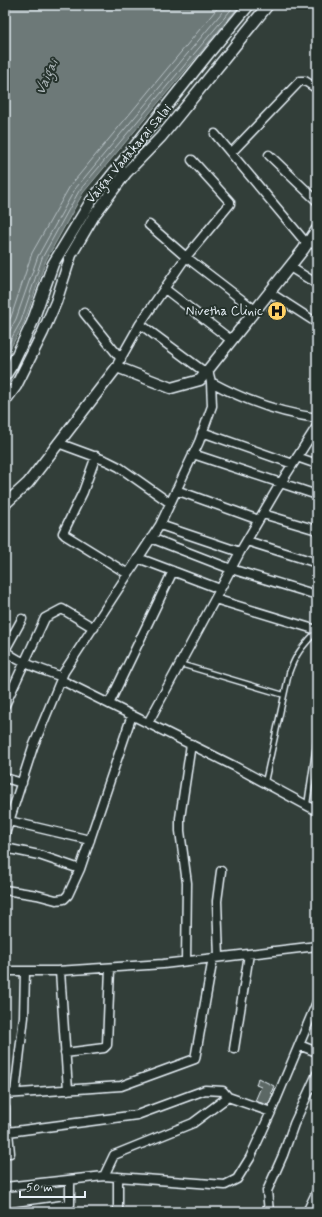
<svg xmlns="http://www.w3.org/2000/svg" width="322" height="1217" font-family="Mynerve,sans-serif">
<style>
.water{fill:#6d7978;stroke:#9ea9ab}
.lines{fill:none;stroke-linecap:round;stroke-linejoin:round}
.shore{stroke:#b7c1c5;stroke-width:1}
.building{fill:#5c6865;stroke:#e8f1f8}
.service-casing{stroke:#e8f1f8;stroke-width:7}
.minor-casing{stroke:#e8f1f8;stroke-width:11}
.tertiary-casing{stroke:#e8f1f8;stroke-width:13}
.service{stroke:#26332d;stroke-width:4}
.minor{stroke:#26332d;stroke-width:8}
.tertiary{stroke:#26332d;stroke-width:10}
.labels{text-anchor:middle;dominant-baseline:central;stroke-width:4;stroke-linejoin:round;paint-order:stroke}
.street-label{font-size:13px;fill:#e8f1f8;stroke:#26332d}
.poi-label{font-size:13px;fill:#e8f1f8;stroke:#26332d;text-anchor:end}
.water-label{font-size:14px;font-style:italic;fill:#b1bbbe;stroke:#26332d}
</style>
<rect width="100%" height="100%" fill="#323e39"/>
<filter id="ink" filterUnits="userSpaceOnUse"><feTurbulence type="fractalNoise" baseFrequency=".025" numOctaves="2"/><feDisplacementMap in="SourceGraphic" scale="8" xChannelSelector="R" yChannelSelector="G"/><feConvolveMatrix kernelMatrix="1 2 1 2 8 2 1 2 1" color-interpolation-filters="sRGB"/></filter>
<g filter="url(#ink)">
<path class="water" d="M5,5h235l-157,188 -37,67 -22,63 -19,35z"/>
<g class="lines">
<path class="shore" d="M5,327l6,-10 21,-64 38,-67 150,-181
M5,340l11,-21 22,-63 37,-67 153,-184
M5,350l16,-29 21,-63 37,-67 156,-186"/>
</g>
<path class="building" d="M273,301l10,7 -6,9 -10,-7z
M258,1078l16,8 -3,7 2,1 -5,11 -13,-4 6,-14 -5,-2z"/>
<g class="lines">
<defs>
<path id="service" d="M180,664l104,31
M265,782l24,-109c7,-20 14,-27 28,-42
M307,805l10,-67"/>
<path id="minor" d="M215,134l92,110
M231,153l69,-72h5l12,8
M269,155l48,46
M192,160l38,42v2l-44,53 -46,67 66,49
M149,225l37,32 69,53
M309,241l8,5
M290,267l27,17
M165,289l66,51
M269,292l48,31
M84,313l37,46
M118,363l22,-39
M211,382c33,18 69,31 106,36
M317,426l-40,63 -37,63 -25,47 102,31
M202,432l91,32
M58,443l49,18 12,6 51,36
M193,454l124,41
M96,456l-13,36 -20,41 2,2 63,39
M297,457l20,7
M176,490l83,30
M263,514l54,16
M160,525l80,27
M151,538l80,31 86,26
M247,541l70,22
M138,558l82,31
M5,650c10,12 42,21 57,27
M5,650l17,-31
M61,680l173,86 83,45
M109,704l64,-133
M5,705l40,-87 17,-9 32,19
M148,723l67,-124
M5,778l17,5
M9,821l81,19
M5,834l28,-87 31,-75 96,-147 39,-83 13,-36 -1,-24 -3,-12
M5,848l34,7 41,14
M5,890l32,5 19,5 8,-1 4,-4 12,-26 52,-154
M219,957l-2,-56 4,-30
M186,961l1,-78 -7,-52v-13l11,-74
M5,971h52l106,-7 154,-18
M60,971l8,119
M299,1045l18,7
M234,1049l15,-95
M65,1053l39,-5 3,-3 3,-77
M15,1093l9,-76 1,-46
M5,1094l116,-8 74,-27 18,-101
M5,1108v16l3,8
M5,1153h5l-2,-21 129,-17 68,-25 18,1 5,6
M104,1176l121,9 12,-6 13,-21 21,-46
M118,1177v35
M5,1187l99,-11 10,-21 79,-32 35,-26 43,15 46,-110
M13,1212l57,-8v-24
M269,1212l-2,-21 16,-36 11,-31 23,-50
M306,1212l3,-4 8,-17"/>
<path id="tertiary" d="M5,376l7,-11 20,-42 21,-59 38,-63 118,-148 40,-48
M5,401l11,-15 27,-54 13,-30 15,-47 24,-41 31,-41 35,-36 107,-132
M5,504l23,-21 89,-116 54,21 29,-8 103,-130 14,-21"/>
</defs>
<use href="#service" class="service-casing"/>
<use href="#minor" class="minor-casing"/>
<use href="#tertiary" class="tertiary-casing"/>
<use href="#service" class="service"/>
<use href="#minor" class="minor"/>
<use href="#tertiary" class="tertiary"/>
</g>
</g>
<defs>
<symbol id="hospital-disc" viewBox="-11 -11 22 22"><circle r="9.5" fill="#ffd166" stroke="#26332d"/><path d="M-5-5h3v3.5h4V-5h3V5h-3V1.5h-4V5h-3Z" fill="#111"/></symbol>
</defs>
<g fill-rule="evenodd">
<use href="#hospital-disc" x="266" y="300" width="22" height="22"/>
</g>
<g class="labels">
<g class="street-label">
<text transform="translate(129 154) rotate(-50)">Vaigai Vadakarai Salai</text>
</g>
<g class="poi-label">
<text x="263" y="311">Nivetha Clinic</text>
</g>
<g class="water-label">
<text transform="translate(47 77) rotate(-66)">Vaigai</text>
</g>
</g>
<rect width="322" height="1217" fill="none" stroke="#26332d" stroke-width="20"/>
<rect x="10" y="10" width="302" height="1197" fill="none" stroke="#e8f1f8" stroke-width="1.5" filter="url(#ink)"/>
<path d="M20 1191v6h65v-6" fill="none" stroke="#e8f1f8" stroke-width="2"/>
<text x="26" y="1191" font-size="12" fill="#e8f1f8" stroke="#26332d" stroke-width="3" paint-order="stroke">50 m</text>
</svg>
